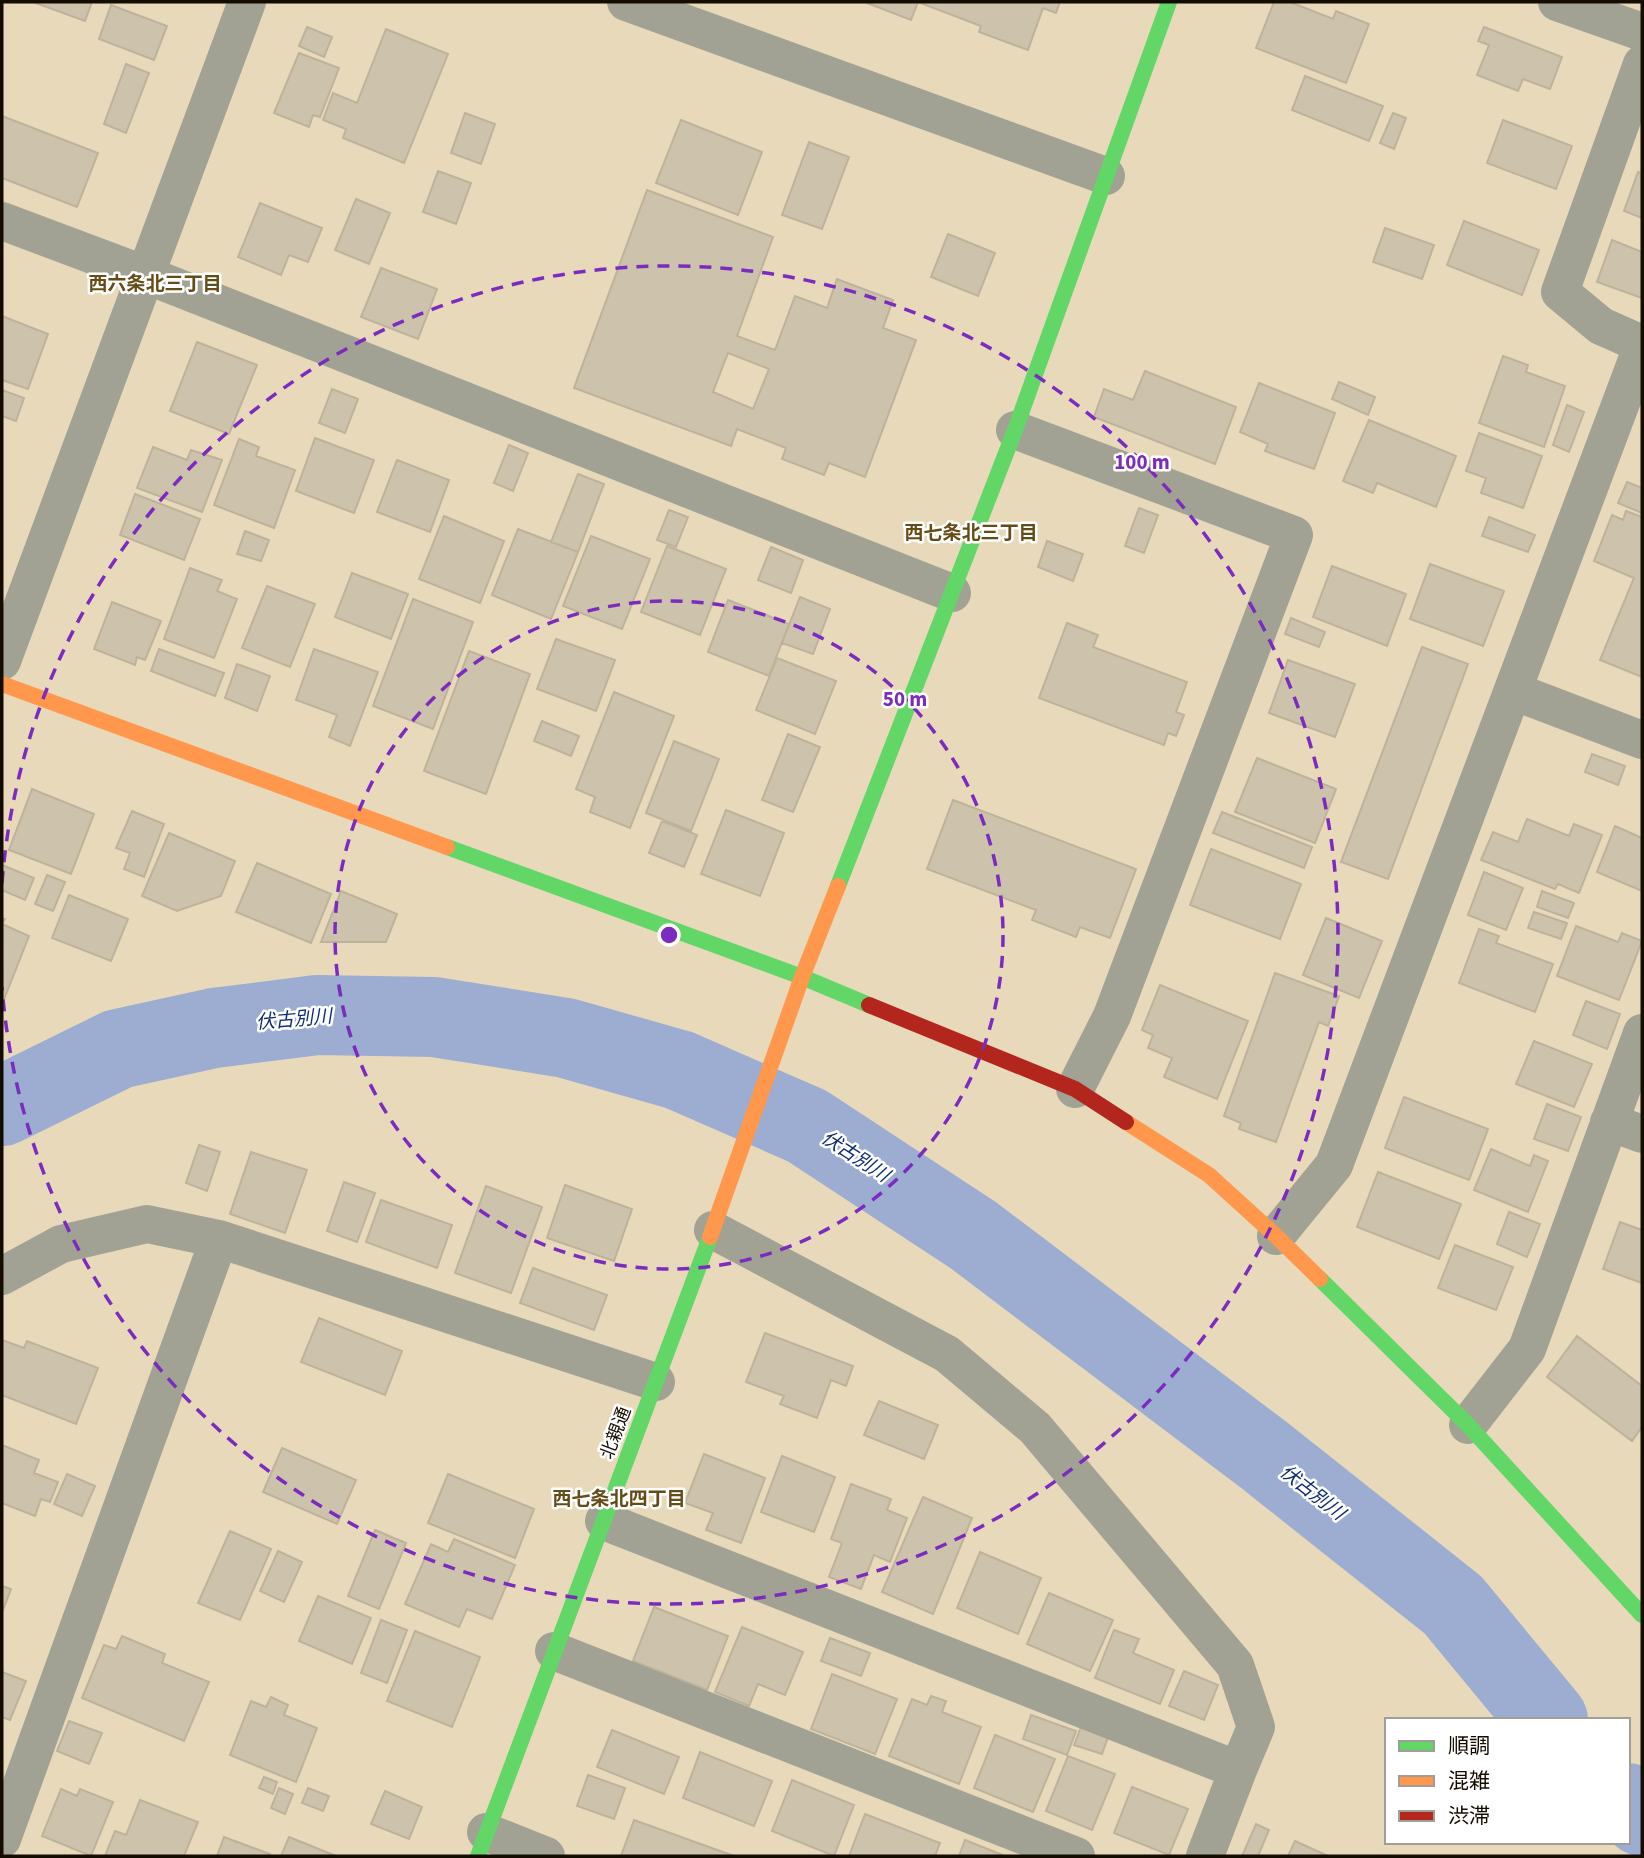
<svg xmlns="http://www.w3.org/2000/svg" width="1644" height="1858" font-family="'Source Sans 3','Noto Sans JP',sans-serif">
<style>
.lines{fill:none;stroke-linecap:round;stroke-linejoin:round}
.river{stroke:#9cadd1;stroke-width:80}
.building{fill:#cdc2ab;stroke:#beb29b;stroke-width:2;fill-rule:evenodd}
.street{stroke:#a1a293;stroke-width:38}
.fast{stroke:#63d668;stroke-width:16}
.slow{stroke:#ff974d;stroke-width:16}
.jam{stroke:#b3261e;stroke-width:16}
.ring{fill:none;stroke:#7b2cbf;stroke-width:3.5;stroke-dasharray:12 9}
.labels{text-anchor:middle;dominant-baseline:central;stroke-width:5;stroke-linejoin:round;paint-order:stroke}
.street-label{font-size:18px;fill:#150c00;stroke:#fff}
.neighbourhood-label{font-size:19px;font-weight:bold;fill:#654c16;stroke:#fff}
.water-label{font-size:19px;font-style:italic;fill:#0d2b75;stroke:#fff}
.centre{fill:#7b2cbf;stroke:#fff;stroke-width:3.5}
.ring-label{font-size:21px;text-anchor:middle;font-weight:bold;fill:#7b2cbf;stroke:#fff;stroke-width:5;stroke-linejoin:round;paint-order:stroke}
</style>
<rect width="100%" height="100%" fill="#e8d9bb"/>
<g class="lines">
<path class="river" d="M2,1106l116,-57 96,-21 103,-13 117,2 132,21 113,32 128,56 166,109 291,220 189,150 95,115
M1628,1803l14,13"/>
</g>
<path class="building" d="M33,2h59l-7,19z
M867,2h193l-4,11 -13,-5 -15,42 -49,-18 2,-6 -63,-24 -7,18 -44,-17z
M1274,2h16l43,17 3,-8 33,13 -23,59 -90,-35z
M111,5l56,21 -13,34 -55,-21z
M307,27l25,10 -8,20 -25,-11z
M1484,27l78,30 -12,32 -27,-10 -5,12 -41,-16 12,-30 -11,-4z
M386,29l62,25 -44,109 -61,-25 3,-9 -23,-9 10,-27 24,10z
M299,53l40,15 -19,49 -7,-2 -4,12 -35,-14z
M126,64l23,9 -23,60 -22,-9z
M1305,76l78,30 -14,35 -77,-31z
M465,113l30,11 -14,40 -30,-11z
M1393,113l13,5 -12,31 -14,-6z
M2,116l96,37 -21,54 -75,-29z
M681,120l81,32 -24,63 -82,-32z
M1503,120l69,26 -16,43 -69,-26z
M809,142l40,15 -27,72 -40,-14z
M438,171l33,12 -15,41 -33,-12z
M1638,172l4,1v45l-18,-7z
M647,190l126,47 -36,99 38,14 20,-54 32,12 10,-29 56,21 -10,28 33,12 -51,137 -36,-14 -5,12 -42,-16 4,-11 -49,-19 -6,17 -157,-58zM728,353l41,16 -16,40 -40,-17z
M356,199l34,14 -21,51 -34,-14z
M260,203l62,25 -14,34 -19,-7 -8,20 -43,-18z
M1464,221l75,29 -17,45 -75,-30z
M1385,228l49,17 -12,34 -49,-17z
M948,234l47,19 -17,43 -47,-19z
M1612,240l30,12v46l-45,-16z
M381,268l56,21 -19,50 -57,-22z
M2,316l46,18 -20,55 -26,-9z
M197,342l60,23 -28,69 -59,-23z
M1503,356l25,9 -2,7 39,14 -21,61 -65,-24z
M1145,371l91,36 -21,57 -121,-47 10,-28 29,11z
M1339,382l36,15 -7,18 -36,-16z
M1259,383l76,30 -21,56 -49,-18 3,-7 -28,-12z
M332,389l26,10 -13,34 -26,-10z
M2,390l22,8 -8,23 -14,-5z
M1567,405l17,7 -15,40 -16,-7z
M1369,420l87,36 -20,51 -59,-24 -4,10 -30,-12z
M1479,433l63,23 -19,52 -42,-15 5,-15 -20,-7z
M315,438l59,22 -20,53 -58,-22z
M239,439l20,8 -3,9 39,14 -21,58 -60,-23z
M509,445l19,8 -15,38 -19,-8z
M153,447l34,13 4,-10 31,10 -20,52 -65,-24z
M397,460l52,20 -19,52 -53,-20z
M578,474l26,10 -26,68 -27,-10z
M1627,482l15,6v25l-24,-10z
M135,494l65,25 -16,41 -64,-25z
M1139,508l19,7 -14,38 -19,-7z
M669,510l19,7 -12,30 -19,-7z
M1626,511l16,6v160l-42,-17 34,-82 -40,-17 18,-46 11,5z
M444,516l60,25 -24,62 -61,-24z
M1489,517l46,18 -7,17 -46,-16z
M518,529l60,23 -27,67 -59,-24z
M245,531l24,9 -8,21 -24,-7z
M591,536l59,23 -28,70 -59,-23z
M1047,541l36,13 -10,27 -35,-14z
M667,546l59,23 -26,66 -59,-23z
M771,547l32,13 -12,33 -33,-13z
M1430,564l74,27 -21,55 -73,-27z
M1332,566l74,28 -19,52 -74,-29z
M190,568l32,12 -5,11 20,8 -23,59 -50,-19z
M352,573l56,21 -17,45 -56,-22z
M267,586l48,18 -25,63 -48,-19z
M800,597l30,12 -17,45 -31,-11z
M413,599l60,23 -40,107 -60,-23z
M728,600l61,24 -20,52 -61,-24z
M112,602l49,19 -16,39 -8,-3 -2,8 -41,-16z
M1291,618l34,14 -6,15 -34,-13z
M1067,623l31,12 -5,12 94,35 -11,30 8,3 -8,21 -8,-3 -4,12 -125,-47z
M556,639l59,21 -19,51 -59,-22z
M1422,647l46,17 -80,215 -47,-17z
M159,649l65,24 -9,23 -64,-25z
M314,649l64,23 -28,74 -21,-9 8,-22 -41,-15z
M469,651l61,23 -44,120 -62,-23z
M777,658l59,23 -21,53 -59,-24z
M1288,660l67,24 -20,53 -66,-24z
M237,664l33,12 -13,35 -32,-13z
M614,692l60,24 -44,112 -40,-16 5,-15 -19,-8z
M542,721l37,15 -8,20 -37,-15z
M788,734l32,13 -27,65 -31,-12z
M674,741l45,18 -28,72 -45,-18z
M1592,754l33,12 -7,19 -33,-13z
M1257,758l79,31 -21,54 -80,-31z
M32,789l62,25 -23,60 -62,-24z
M953,800l183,69 -26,69 -30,-11 -4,10 -44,-17 4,-10 -109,-41z
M726,810l58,23 -24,63 -59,-22z
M132,811l32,13 -20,53 -20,-8 6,-16 -14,-5z
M1222,812l90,35 -8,21 -91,-35z
M1527,819l42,17 5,-12 28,11 -23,58 -21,-9 -3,5 -74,-29 12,-28 25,10z
M662,821l35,14 -13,32 -35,-14z
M1615,826l27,12v53l-45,-19z
M169,833l66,28 -14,35 -44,15 -35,-15z
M1211,849l90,35 -21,55 -90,-34z
M257,863l74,31 -20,49 -75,-31z
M2,865l32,13 -9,22 -23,-10z
M1484,872l39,16 -17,42 -38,-15z
M47,875l18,7 -12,29 -18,-7z
M341,891l56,23 -11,28h-65z
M1542,891l32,12 -6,15 -31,-11z
M69,895l59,24 -17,42 -59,-23z
M1534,912l33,11 -6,16 -33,-11z
M2,918l3,1 -3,5 27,12 -26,66z
M1326,918l56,23 -23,57 -56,-23z
M1576,926l42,16 4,-9 20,8 -23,59 -62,-24z
M1479,929l20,7 -3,7 57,21 -18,48 -76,-29z
M1275,973l64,23 -11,30 -9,-4 -43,120 -37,-13 2,-6 -17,-7z
M1160,985l88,36 -31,78 -53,-22 8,-19 -24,-10 5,-13 -11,-5z
M1586,1001l34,13 -13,35 -34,-14z
M1534,1041l58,23 -18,43 -58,-23z
M1404,1097l84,32 -19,51 -84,-32z
M1547,1104l34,13 -13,34 -34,-12z
M199,1145l21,7 -13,39 -21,-8z
M1491,1149l39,17 4,-11 14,6 -20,51 -54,-22z
M251,1152l56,18 -22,63 -55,-19z
M1378,1172l83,32 -22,55 -82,-32z
M344,1182l31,11 -18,49 -30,-11z
M565,1185l67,24 -18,52 -67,-23z
M486,1186l56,21 -31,86 -56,-20z
M381,1200l71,25 -15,43 -71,-26z
M1509,1212l31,12 -13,33 -30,-13z
M1620,1222l22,8v53l-39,-14z
M1455,1245l58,22 -17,43 -58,-22z
M533,1268l74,27 -13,35 -74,-27z
M319,1318l83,33 -17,44 -84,-33z
M765,1333l88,33 -7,20 -15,-6 -14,38 -37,-14 4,-8 -38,-14z
M1577,1336l65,50v41l-10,14 -85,-64z
M2,1340l22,8 3,-7 71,27 -22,56 -74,-29z
M879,1401l59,24 -14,34 -60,-24z
M2,1445l37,15 -5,13 24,9 -8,20 -9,-3 -6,17 -33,-13z
M282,1448l74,32 -19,44 -74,-32z
M704,1454l61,24 -24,65 -35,-13 7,-17 -28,-10z
M782,1456l53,21 -21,55 -53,-20z
M67,1474l28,12 -13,30 -28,-12z
M448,1474l86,35 -19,49 -87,-35z
M851,1484l40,15 -4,11 20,8 -17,44 -16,-7 -13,34 -32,-12 13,-34 -11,-4z
M923,1497l49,21 -39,96 -51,-22z
M375,1530l31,13 -27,66 -31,-13z
M230,1531l41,18 -31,71 -42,-17z
M454,1539l61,26 -23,54 -25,-10 -8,18 -54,-23 26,-60 17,8z
M278,1551l24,11 -18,40 -24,-11z
M980,1552l61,26 -23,56 -61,-26z
M2,1586l9,3 -8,21h-1z
M1049,1593l64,27 -23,51 -63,-27z
M318,1596l53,22 -19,46 -53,-23z
M654,1607l74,29 -21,54 -74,-29z
M381,1620l26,10 -20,53 -26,-10z
M742,1627l61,25 -18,43 -27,-11 -9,22 -34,-14z
M1114,1630l25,9 -6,14 41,17 -14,34 -65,-26z
M415,1631l65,26 -28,70 -65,-26z
M122,1636l43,18 -3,9 47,19 -25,59 -102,-43 22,-53 12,4z
M830,1638l40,15 -9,23 -40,-15z
M1184,1671l34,14 -14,35 -35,-14z
M2,1672l24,9 -16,39 -8,-3z
M832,1674l65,25 -22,55 -64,-25z
M931,1696l15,5 -4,11 39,15 -22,57 -70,-28 23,-57 15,6z
M271,1697l17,8 -4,10 33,13 -21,54 -66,-27 21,-54 15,6z
M1031,1715l45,16 -9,24 -44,-16z
M69,1721l33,12 -13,31 -32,-13z
M1081,1727l27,10 -6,17 -28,-9z
M612,1730l67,27 -15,37 -67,-27z
M995,1735l60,24 -22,53 -59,-24z
M700,1752l72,29 -18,45 -71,-28z
M1068,1756l47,18 -23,56 -46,-19z
M588,1775l37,13 -11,31 -37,-13z
M264,1777l13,5 -4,12 -14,-6z
M792,1780l62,25 -20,51 -62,-25z
M1132,1787l56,22 -19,46 -55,-22z
M279,1788l14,6 -8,20 -14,-6z
M308,1788l21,8 -6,15 -21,-8z
M61,1789l16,7 3,-7 33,13 -22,54 -49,-20z
M385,1791l37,16 -13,32 -38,-15z
M140,1800l58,22 -14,34h-79l10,-25 11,4z
M865,1814l75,29 -5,13h-86z
M634,1820l100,36h-113z
M1256,1824l13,6 -11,26h-16z
M224,1837l46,17 -1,2h-52z
M289,1837l47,19h-55z
M965,1840l40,16h-46z
M1295,1841l33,15h-40z"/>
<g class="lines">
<path class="street" d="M626,2l480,174
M1557,2l85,30
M1642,64l-82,228 41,34 41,18
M2,221l144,54 806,318
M1015,430l279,105 -182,481 -37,73
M2,661l245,-659
M1513,691l129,49
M1609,1122l33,12
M713,1230l234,124 88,74 200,237 21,62 -18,43
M1276,1236l58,-71 308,-818
M2,1276l59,-32 86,-20 72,15 437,143
M1468,1425l59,-76 115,-316
M604,1521l634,249 -33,86
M554,1651l522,205
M486,1832l60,24
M2,1839l217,-600"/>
<path class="fast" d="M447,847l355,130 67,28
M838,886l177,-456 154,-428
M1320,1279l148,146 174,190
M478,1856l232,-619"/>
<path class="slow" d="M2,684l445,163
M1126,1122l83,53 67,61 44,43
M710,1237l92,-260 36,-91"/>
<path class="jam" d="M869,1005l206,84 51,33"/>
</g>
<g class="ring">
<circle cx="669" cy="935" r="334"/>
<path d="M2 883A669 669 0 1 1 2 987"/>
</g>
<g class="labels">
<g class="street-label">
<text transform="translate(616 1433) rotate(-69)">北親通</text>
</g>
<g class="neighbourhood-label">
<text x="155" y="284">西六条北三丁目</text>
<text x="971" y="533">西七条北三丁目</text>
<text x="619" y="1499">西七条北四丁目</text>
</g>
<g class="water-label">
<text transform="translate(294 1020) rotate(-5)">伏古別川</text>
<text transform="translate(855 1157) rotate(33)">伏古別川</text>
<text transform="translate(1312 1493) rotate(38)">伏古別川</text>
</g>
</g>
<circle cx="669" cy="935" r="10" class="centre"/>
<g class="ring-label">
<text x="1142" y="469">100 m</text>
<text x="905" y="706">50 m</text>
</g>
<rect width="1644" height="1858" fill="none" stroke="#150c00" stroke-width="7"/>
<rect x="1385" y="1718" width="245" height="126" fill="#ffffff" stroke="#a19e99" stroke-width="2"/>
<rect x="1399" y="1741" width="35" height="10" fill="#63d668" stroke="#a19e99" stroke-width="2"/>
<text x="1448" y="1753" font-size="21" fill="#150c00">順調</text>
<rect x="1399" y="1776" width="35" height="10" fill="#ff974d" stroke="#a19e99" stroke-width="2"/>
<text x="1448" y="1788" font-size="21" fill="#150c00">混雑</text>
<rect x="1399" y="1811" width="35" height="10" fill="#b3261e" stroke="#a19e99" stroke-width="2"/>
<text x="1448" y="1823" font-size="21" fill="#150c00">渋滞</text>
</svg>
